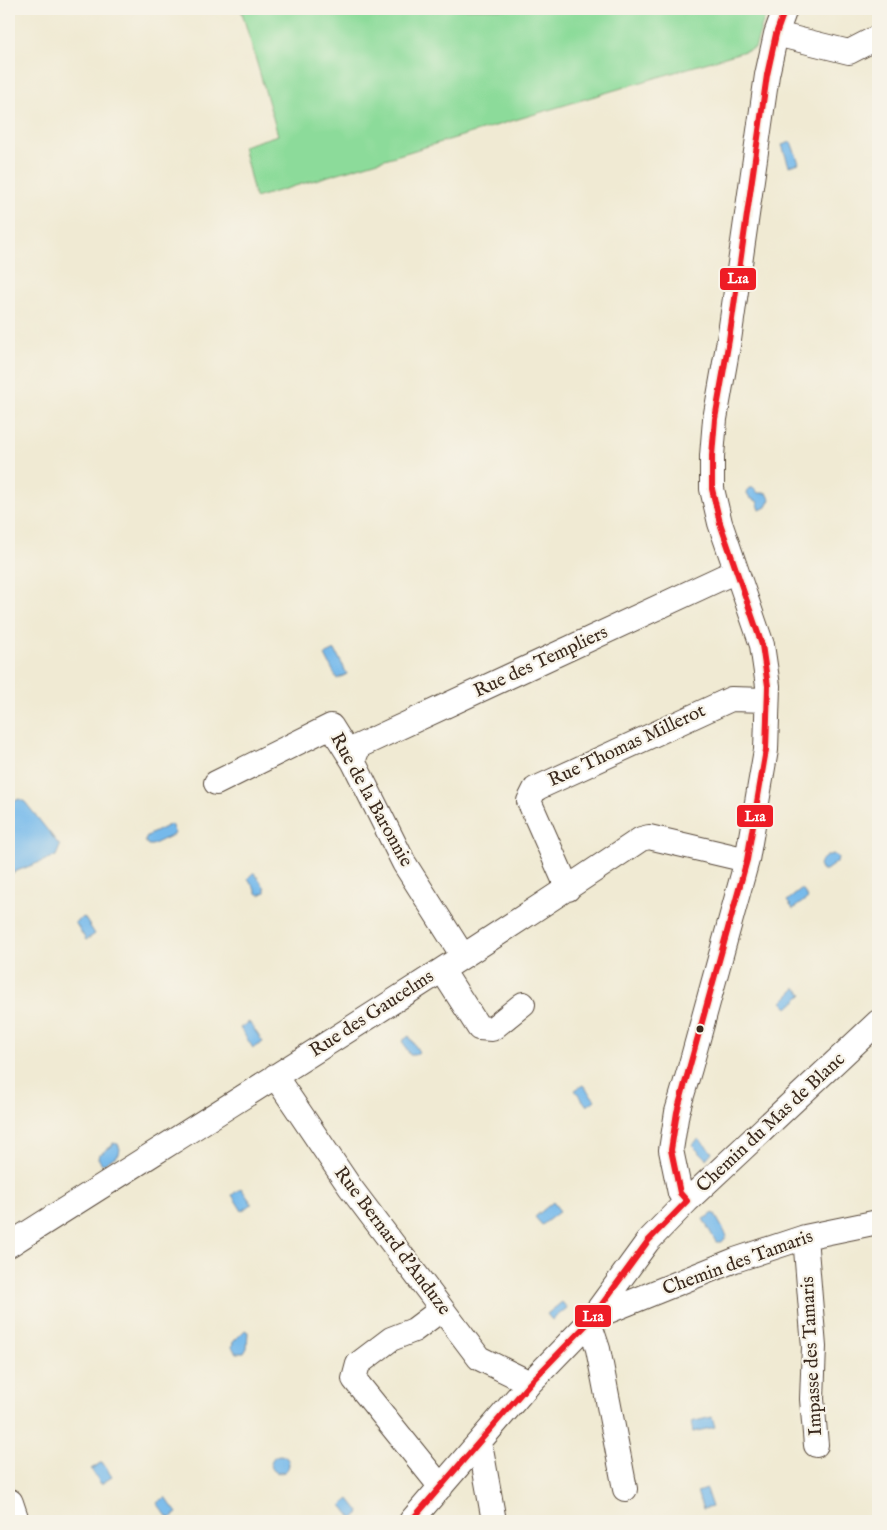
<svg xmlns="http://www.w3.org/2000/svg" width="887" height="1530" font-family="'IM FELL English',serif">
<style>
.green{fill:#8cdb9a;stroke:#64825c}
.water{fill:#75b9eb;stroke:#587284}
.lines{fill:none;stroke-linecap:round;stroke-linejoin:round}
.minor-casing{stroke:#564739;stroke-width:26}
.major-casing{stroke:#564739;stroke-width:30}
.minor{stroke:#fff;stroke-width:24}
.major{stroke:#fff;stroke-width:28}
.bus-1-casing{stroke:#f7f3e8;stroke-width:10}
.bus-1{stroke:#ee1c25;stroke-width:6}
.bus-dot{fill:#3b2a1e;stroke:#f7f3e8;stroke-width:2}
.labels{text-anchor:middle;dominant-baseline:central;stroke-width:4.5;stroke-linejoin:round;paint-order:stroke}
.street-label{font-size:19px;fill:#3b2a1e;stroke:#f7f3e8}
.line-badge{stroke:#f7f3e8;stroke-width:2}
.badge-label{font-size:14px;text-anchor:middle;font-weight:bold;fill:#fff}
</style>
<rect width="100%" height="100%" fill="#f7f3e8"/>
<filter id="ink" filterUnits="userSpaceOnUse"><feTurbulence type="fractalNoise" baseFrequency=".02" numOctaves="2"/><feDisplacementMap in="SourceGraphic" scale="10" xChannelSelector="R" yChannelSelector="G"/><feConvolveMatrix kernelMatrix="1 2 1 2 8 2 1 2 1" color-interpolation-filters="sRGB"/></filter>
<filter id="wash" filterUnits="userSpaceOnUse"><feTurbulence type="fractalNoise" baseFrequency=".0096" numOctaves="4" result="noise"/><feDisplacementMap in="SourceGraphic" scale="20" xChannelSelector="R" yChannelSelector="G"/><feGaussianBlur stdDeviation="1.12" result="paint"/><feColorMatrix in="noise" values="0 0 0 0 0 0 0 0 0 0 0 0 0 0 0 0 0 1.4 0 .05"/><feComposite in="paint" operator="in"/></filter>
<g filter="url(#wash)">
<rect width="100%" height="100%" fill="#f0ead3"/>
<path class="green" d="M241,9h526l-12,39 -500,150 -12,-52 35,-11z"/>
<path class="water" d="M791,142l8,21 -10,3 -7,-21z
M751,488h3l4,5h9l3,6 -4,8 -6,3 -3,-9 -7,-3 -3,-5 1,-4z
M335,650l12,24 -10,5 -12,-24z
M19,799l6,3 35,44 -4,10 -47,18v-70z
M171,824l4,10 -23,11h-4l-3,-4 2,-5z
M833,854l5,3 -1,5 -11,8h-5l-2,-5c2,-6 8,-10 14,-11z
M254,872l11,16v4l-5,3 -3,-2 -9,-15z
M802,889l6,9 -15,11 -6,-8z
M84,917l11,17 -9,6 -11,-18z
M796,988l7,6 -15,14 -6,-6z
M249,1022l14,20 -10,6 -13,-20z
M409,1036l10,16 -5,3h-4l-8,-14z
M583,1085l12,15 -8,6 -12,-16z
M699,1139l13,13 -6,7 -14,-14z
M113,1143l5,1 2,5 -1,5 -15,10 -3,-1 -3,-5 1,-3 13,-9z
M241,1188l11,16 -10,7 -10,-16z
M553,1202l7,9 -18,14 -7,-8z
M714,1213l13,23 -5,6h-6l-13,-23z
M562,1302l5,6 -15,12 -5,-6z
M245,1330l3,2 -1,16 -3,5h-8l-4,-6 1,-5z
M712,1417l3,10 -22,5 -2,-10z
M271 1464a9 9 0 1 1 18 0a9 9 0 1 1-18 0Z
M102,1462l10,15 -11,7 -10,-15z
M706,1489l6,18 -9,2 -6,-17z
M165,1497l12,16 -8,6 -12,-16z
M349,1499l11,14 -7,6 -11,-14z"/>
</g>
<g filter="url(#ink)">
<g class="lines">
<defs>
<path id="minor" d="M776,34l73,18 29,-15
M353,761l6,-15 377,-175
M216,783l115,-57 22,35 51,102 59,93
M568,889l-39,-88 6,-12 196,-90 36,1
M442,970l37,58 13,1 31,-25
M275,1076l75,111 129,171 51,25
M687,1201l-7,-8 -9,-43 6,-38 13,-44 57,-208 19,-110 2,-64 -6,-41 -42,-122 -8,-34v-33l3,-37 14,-79 38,-265 9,-41 9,-25
M805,1237l9,110 -2,52 4,46
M9,1245c211,-134 424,-266 632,-406l8,-2 98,23
M601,1306l8,5 126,-51 70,-23 73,-15
M589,1322l9,27 27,140
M478,1444l4,10 12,67
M441,1487l-87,-108 4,-15 33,-25 23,-9 28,-21
M411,1521l119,-138 59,-61 59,-81 39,-40 191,-179"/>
<path id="major" d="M9,1503l6,18"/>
</defs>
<use href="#minor" class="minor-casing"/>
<use href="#major" class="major-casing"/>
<use href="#minor" class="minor"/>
<use href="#major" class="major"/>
<defs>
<path id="bus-1" d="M411,1521l119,-138 59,-61 59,-81 39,-40 -7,-8 -9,-43 6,-38 70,-252 19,-110 2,-64 -6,-41 -42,-122 -8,-34v-33l3,-37 14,-79 38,-265 9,-41 9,-25"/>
</defs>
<use href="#bus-1" class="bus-1-casing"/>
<use href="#bus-1" class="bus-1"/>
</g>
</g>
<circle class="bus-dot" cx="700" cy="1029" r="4.5"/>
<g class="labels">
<g class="street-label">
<text transform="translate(541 662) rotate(-25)">Rue des Templiers</text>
<text transform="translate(627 746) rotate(-25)">Rue Thomas Millerot</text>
<text transform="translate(371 800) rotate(61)">Rue de la Baronnie</text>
<text transform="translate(372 1014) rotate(-33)">Rue des Gaucelms</text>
<text transform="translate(771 1123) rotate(-43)">Chemin du Mas de Blanc</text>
<text transform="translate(392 1241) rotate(53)">Rue Bernard d'Anduze</text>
<text transform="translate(738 1263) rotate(-20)">Chemin des Tamaris</text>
<text transform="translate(812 1356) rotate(-93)">Impasse des Tamaris</text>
</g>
</g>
<g class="line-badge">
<rect x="719" y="267" width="38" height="24" rx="5" fill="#ee1c25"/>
<rect x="736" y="804" width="38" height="24" rx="5" fill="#ee1c25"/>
<rect x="574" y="1304" width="38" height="24" rx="5" fill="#ee1c25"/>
</g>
<g class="badge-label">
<text x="738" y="283">L1a</text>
<text x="755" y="821">L1a</text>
<text x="593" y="1321">L1a</text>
</g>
<rect width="887" height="1530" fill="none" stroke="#f7f3e8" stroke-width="30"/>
</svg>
